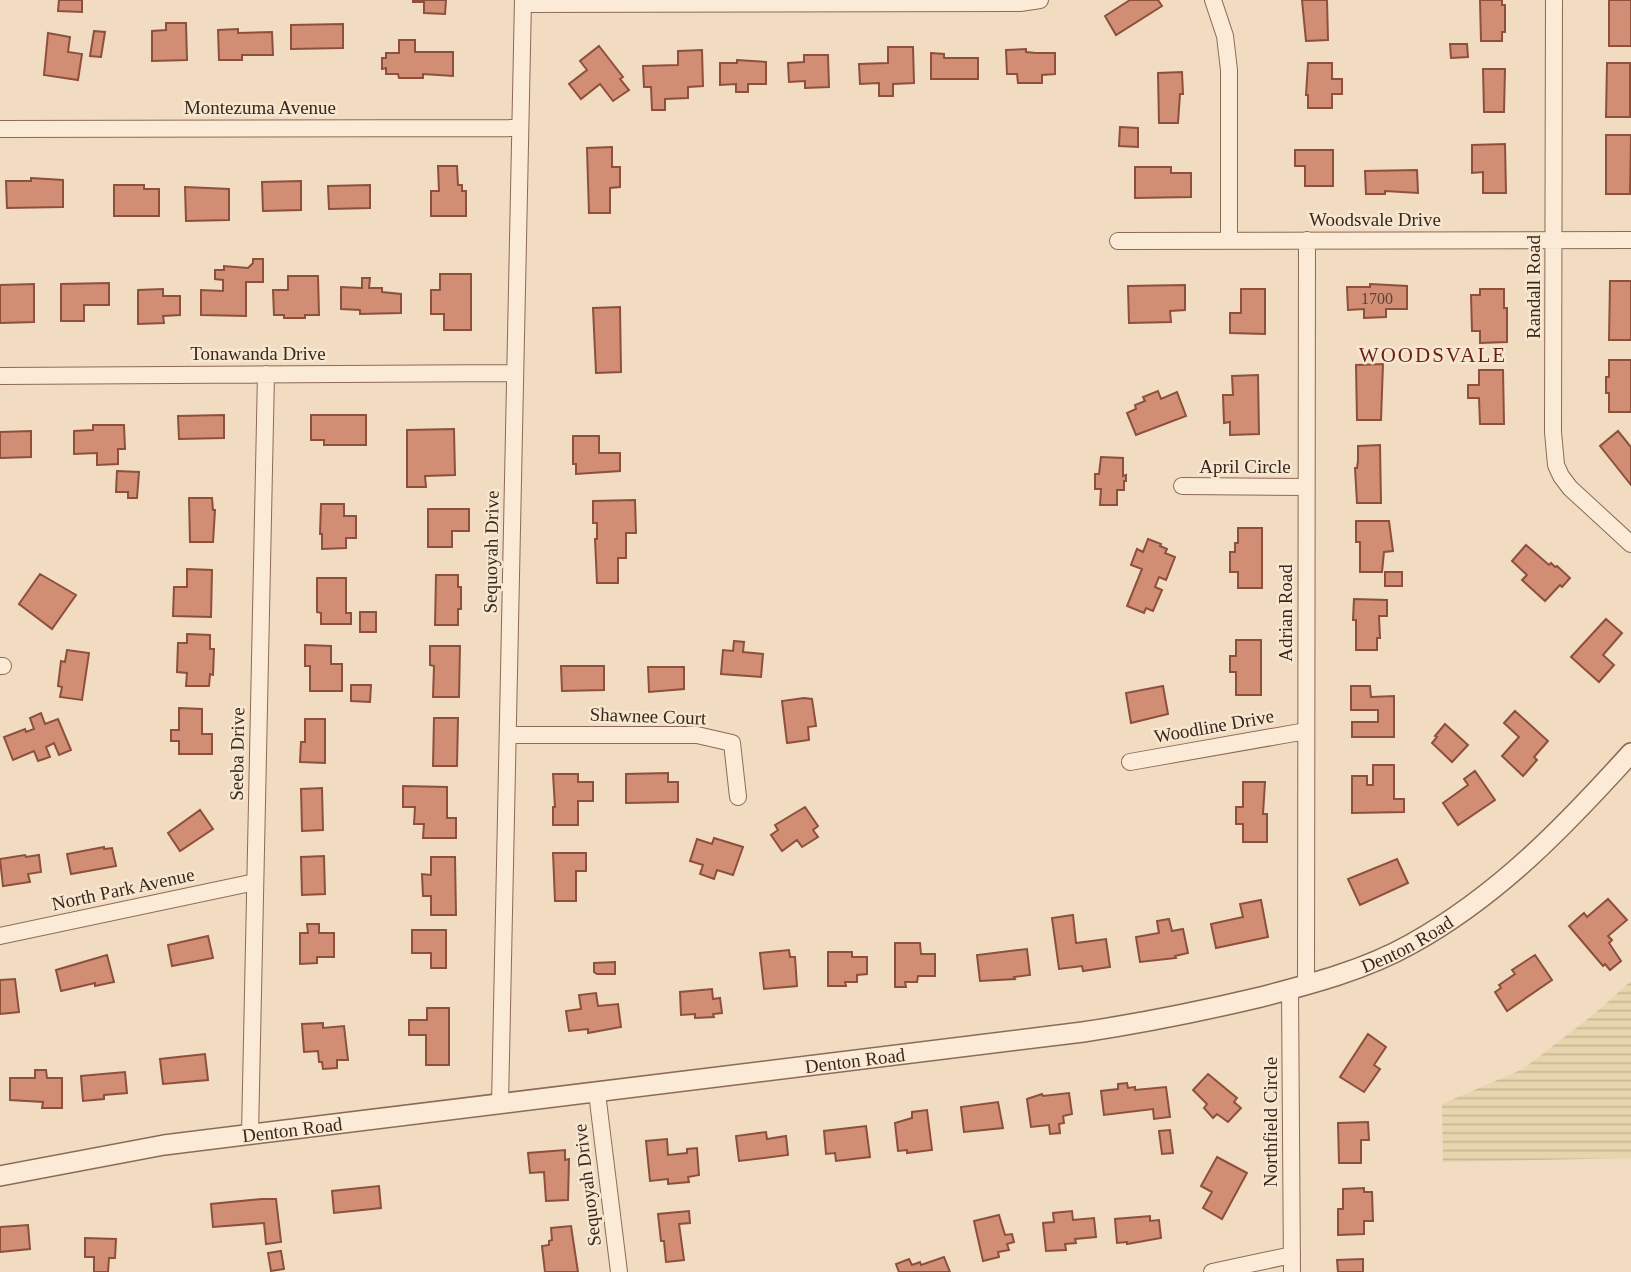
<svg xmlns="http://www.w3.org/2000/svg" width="1631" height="1272" font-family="Georgia,serif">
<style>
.farmland{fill:url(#farmland-rules)}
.building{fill:#d18e75;stroke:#8c503c;stroke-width:2}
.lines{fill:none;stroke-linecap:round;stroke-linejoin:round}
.minor-casing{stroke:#8b6b58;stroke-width:18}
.tertiary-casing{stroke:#8b6b58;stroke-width:22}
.minor{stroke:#fbead5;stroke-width:16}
.tertiary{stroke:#fbead5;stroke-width:19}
.labels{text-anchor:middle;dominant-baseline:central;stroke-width:5;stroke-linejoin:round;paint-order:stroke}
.number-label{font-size:16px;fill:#604133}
.street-label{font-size:19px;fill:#3a271d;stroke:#f7e7d1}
.neighbourhood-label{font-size:21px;letter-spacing:2px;fill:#691e1a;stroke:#f7e7d1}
</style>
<defs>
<pattern id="farmland-rules" width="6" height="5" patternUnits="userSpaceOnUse" patternTransform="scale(1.75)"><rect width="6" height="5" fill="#e7d5ae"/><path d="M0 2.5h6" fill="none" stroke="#c7b795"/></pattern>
</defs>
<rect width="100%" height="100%" fill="#f1dbc1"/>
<path class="farmland" d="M1631,981v177l-188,4 -1,-58 81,-35 70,-54z"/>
<path class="building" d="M59,0h23v12l-24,-1z
M413,0h33l-1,14 -21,-1v-11h-11z
M1130,0h28l4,6 -46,29 -11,-19z
M1302,0h25l1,40 -22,1z
M1480,0h22v5h3v27h-3v9h-21z
M1609,0h22v46h-22z
M166,23h20l1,37 -35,1v-30l14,-1z
M343,24v24l-52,1v-24z
M238,29v4l34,-1 1,23h-31v5h-23l-1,-30z
M94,31l11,1 -4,25 -11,-1z
M48,33l22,4 -2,15 14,2 -4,26 -34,-5z
M399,40h16v12h38v24l-30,-2v4h-24l-1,-4h-12v-6l-4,1v-11h4v-5h13z
M1450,44h17l1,13 -17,1z
M599,46l24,31 -3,2 9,11 -16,11 -13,-17 -19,15 -12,-15 18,-14 -7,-9z
M888,47h25l1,36 -21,1v12h-14v-13l-19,1 -1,-20 29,-1z
M1026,49v3l10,1h19v21l-13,1v8h-24l-1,-9h-10l-1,-24z
M702,50l1,36 -15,1v11l-23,1v11h-13l-1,-23h-7l-1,-21 35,-1v-14z
M931,53l13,1v4h34v21h-47z
M804,55h24l1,32 -24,1v-7l-16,1 -1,-19 16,-1z
M737,60l29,2v22h-18v8h-12v-8l-16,1v-22h17z
M1308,63h24v16h10v15h-10v14h-24v-13h-2z
M1607,63h23v54h-24z
M1483,69h22l-1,43h-20z
M1182,72l1,22h-3l-2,29h-19l-1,-50z
M1120,127l18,1v19l-19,-1z
M1606,135h25l-1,59h-24z
M1505,144l1,49h-23v-21l-11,1v-28z
M612,147v20h8v20l-10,1v25h-21l-2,-65z
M1295,150h38v36h-28v-20h-10z
M438,166h19l1,19h4v6h4v25h-35v-25h8z
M1135,167h36v6h20v24l-56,1z
M1417,170l1,23 -33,-2v3h-19l-1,-23z
M31,178l32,2v27l-56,1 -1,-27h25z
M301,181v29l-38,1 -1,-29z
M114,185h30v4h15v27h-45z
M370,185v23l-41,1 -1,-23z
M185,187l44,2v31l-43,1z
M253,259h10v23h-17v34l-45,-1v-25l22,1v-11l-8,-1v-9h9v-4l24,2 5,-5z
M440,274h31v56h-27v-16h-13v-24h9z
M288,276h30l1,39h-14v3h-21v-3h-10l-1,-25h15z
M362,278h8l-1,10h13v4l19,2v19l-41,1v-4l-19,-1v-22l21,1z
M1610,281h21v59h-22z
M109,283v22h-25v16h-23v-37z
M34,284v38l-34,1v-38z
M1370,284l37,2v23h-21v8l-22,1v-9l-16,1 -1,-23h23z
M1185,285v25l-15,1 1,11 -42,1 -1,-37z
M163,289v7h17v19l-17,1 1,7 -26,1v-34z
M1241,289h24v45l-35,-1v-20h11z
M1480,289h24v19h3v34l-27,1v-12h-8l-1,-36h9z
M620,307l1,65 -25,1 -3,-65z
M1609,360h22v52h-22v-19h-3v-16h3z
M1383,364l-2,56h-24l-1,-55z
M1479,370h24l1,54h-24l-1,-26h-11v-13h11z
M1258,375l1,59 -29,1v-13l-6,1 -1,-28h10l-1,-19z
M1158,391l3,8 16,-7 9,24 -50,19 -9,-22 9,-4 -1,-4 10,-4 -2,-4z
M224,415v23l-45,1 -1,-23z
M311,415h55v30h-42v-5h-13z
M93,425h31l1,24h-7v15l-21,1v-12l-23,1v-23l19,-1z
M454,429l1,46 -30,1 1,11h-19v-57z
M31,431v26l-31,1v-26z
M1618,431l13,16v38l-31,-39z
M573,436h26v17h21v18l-44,3v-10h-3z
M1380,445l1,58h-24l-2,-35h2l1,-7v-15z
M1101,457l22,1v18l3,-1v6h-2v9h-7v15h-17l1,-16h-6v-15h4z
M117,471l22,1 -2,26h-9v-6h-12z
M189,498h23l1,12h2l-2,32h-23z
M635,500l1,33h-10v25h-8v25h-21l-2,-44h2v-16h-4v-22z
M321,504h23v12h12v22h-10v10l-24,1v-15h-2z
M428,509h41v22h-17v16h-24z
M1356,521h33l4,30 -9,1 -2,20h-22v-30h-4z
M1238,528h24v60h-24v-16h-8v-20h5v-9h3z
M1148,539l13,5 -1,2 7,3 -2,4 10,4 -9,23 -7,-3 -4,10 7,3 -9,21 -7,-3 -2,5 -17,-7 15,-37 -11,-4 6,-16 6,3z
M1526,545l23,20 2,-2 4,4 2,-1 13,12 -8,9 -2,-2 -15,16 -23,-21 5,-5 -15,-14z
M187,569l25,1 -1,47 -38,-1 1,-29h13z
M1385,572h17v14h-17z
M40,574l36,21 -24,34 -33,-25z
M436,575h22v12h3v22h-3v16h-23z
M317,578h29v35h5v11h-30v-11l-4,-1z
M1354,599l33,1v16h-8l1,22h-3v12h-21v-30h-3z
M360,612h16v20h-16z
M1606,619l16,14 -19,22 11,10 -15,17 -28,-25z
M187,634l23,1v14h4l-1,26 -3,-1 -1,12h-23l1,-13 -10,-1 1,-29h9z
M1236,640h25v55h-25v-23h-6v-16h6z
M734,641l10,1 -1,10 20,2 -2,23 -40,-3 2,-24 10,1z
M305,645l26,1v18h11v27h-32v-25h-5z
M430,646h30l-1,51h-26l1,-31 -4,-1z
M67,650l22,3 -7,47 -22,-3 2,-10 -4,-1 3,-25 4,1z
M561,666h43v24l-42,1z
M648,667h36v22l-35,3z
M351,685h20l-1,17 -19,-1z
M1163,686l5,28 -37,9 -5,-30z
M1351,686h19l1,11 23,-1v41h-42v-15h26v-12h-27z
M804,698l8,1 4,27 -8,1 1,13 -22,3 -5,-42z
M179,708l23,1v25h10v20h-33v-13h-8v-11h8z
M1515,711l33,30 -14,16 3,3 -14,16 -21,-20 17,-19 -15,-14z
M41,713l4,11 13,-5 13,31 -12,5 -5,-12 -8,4 4,10 -12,4 -4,-10 -21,9 -9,-23 21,-8 1,3 8,-3 -4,-11z
M434,718h24l-1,48h-24z
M305,719h20v44l-25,-1 1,-20h4z
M1445,724l23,21 -16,17 -20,-19 5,-6 -2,-1z
M1373,765h21v34h10v13l-52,1v-37h15v9h6z
M1475,771l20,29 -37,25 -15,-22 25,-18 -4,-6z
M668,773v9h10v20l-52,1v-29z
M553,774h25v8h15v19h-15v24h-25v-18h2z
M1243,782h22l-2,32h4v28h-24v-18h-7v-17h7z
M403,786l44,1v31h9v20h-33l1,-14h-10l1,-17h-12z
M322,788l1,42 -21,1 -1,-42z
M805,807l13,19 -5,4 5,7 -16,10 -5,-7 -15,11 -11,-16 7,-5 -3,-5z
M200,810l13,19 -33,22 -12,-18z
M714,838l29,9 -10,28 -16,-5 -3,9 -14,-5 3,-9 -13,-4 7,-22 15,5z
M104,847v2l8,-1 4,18 -45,8 -4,-20z
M553,853h33v18h-10v30h-21z
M25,855l1,2 13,-2 2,17 -13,2 2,8 -27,4 -3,-27z
M324,856l1,38 -23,1 -1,-38z
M431,857h24l1,58h-25v-19h-8l-1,-22 9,1z
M1397,859l11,24 -48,22 -12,-26z
M1608,899l19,21 -19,16 4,4 -3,3 12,18 -11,9 -5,-6 -2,2 -34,-40 15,-13 3,4z
M1261,900l7,37 -52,11 -5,-24 32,-7 -3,-13z
M1073,915l3,28 30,-4 4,28 -27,4 -1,-5 -23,3 -7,-51z
M1169,919l3,12 11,-2 5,24 -13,3 1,2 -36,4 -4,-25 23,-4 -2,-12z
M307,924h12v9h15v24h-17v6l-17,1v-31h8z
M412,930h34v38h-15v-15h-19z
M208,936l5,22 -41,8 -4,-21z
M895,943h25l1,11h14v22h-17l-1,6h-12l1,5h-11z
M1027,949l3,26 -16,2 1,2 -35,2 -3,-26z
M789,950l1,7h5l2,29 -33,3 -4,-36z
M828,952h24v5h15v17l-10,1v7h-12l1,4h-18z
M107,955l7,27 -19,4v-3l-34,8 -5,-21z
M1535,955l17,25 -45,31 -12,-19 6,-4 -2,-3 16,-11 -3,-4z
M615,962v12h-18l-3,-2v-9z
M15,979l4,33 -19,2v-34z
M712,989l1,10 7,-1 2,15 -9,1 1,3 -19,1v-4l-14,1 -1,-23z
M596,993l2,13 20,-2 3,23 -33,6v-4l-19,2 -3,-20 15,-2 -2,-14z
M427,1008h22v57h-23v-30h-17v-15h18z
M323,1023v5l21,-2 4,34h-11v8l-14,1 -1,-7h-3l-1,-11 -14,1 -2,-28z
M1368,1034l18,13 -12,18 6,4 -16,23 -24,-15z
M205,1054l3,26 -45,4 -3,-25z
M35,1070h11l1,8h15v30h-20l1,-6 -33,-2v-22h25z
M125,1072l2,21 -23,2v4l-21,2 -2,-25z
M1208,1074l29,24 -3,4 7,6 -13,14 -11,-8 -4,4 -9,-10 3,-4 -14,-14z
M1127,1083l1,5 7,-1v3l31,-3 4,30 -16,2 -1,-10 -49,6 -3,-24 17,-2v-5z
M1069,1093l3,21 -9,2 1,7 -5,1 1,9 -10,1 -1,-9 -18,2 -4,-28 15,-5 1,2z
M998,1102l5,26 -39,4 -3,-25z
M927,1110l5,40 -25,3v-3l-9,1 -3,-28 17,-5v-6z
M1368,1122l1,18h-8v23h-22l-1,-40z
M866,1126l4,31 -34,4 -1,-8 -9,1 -2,-23z
M1170,1130l3,23 -11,1 -3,-23z
M766,1132l1,7 19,-3 2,19 -49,6 -3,-25z
M667,1139l1,16 19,-2v-4l10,-1 2,27 -11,2 1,5 -21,2v-5l-18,2 -4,-40z
M565,1150v10l4,-1 -1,41 -22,1 -2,-29 -14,1 -2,-20z
M1217,1157l30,16 -25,46 -19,-11 9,-16 -11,-6z
M379,1186l2,22 -47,5 -2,-22z
M1364,1188v4h8l1,29h-9v13l-26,1v-26h5v-20z
M262,1199h14l5,43 -15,2 -2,-21 -51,4 -2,-23z
M689,1211l1,12 -11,1 5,36 -18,2 -2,-21h-3l-3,-27z
M1072,1211l1,9 21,-2 2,19 -21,2 1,4 -11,1 1,6 -20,1 -3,-28 11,-1 -1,-9z
M999,1215l6,20 7,-1 2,8 -7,2 2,6 -11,2 1,5 -16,4 -9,-40z
M1150,1216v5l9,-1 2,18 -34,6v-2l-10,1 -2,-24z
M28,1225l2,24 -30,3v-25z
M571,1226l7,46h-33l-3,-26 7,-1v-4l3,-1 -1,-12z
M85,1238l31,1 -1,19h-6l-1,14h-14v-15h-9z
M281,1251l3,18 -13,2 -3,-18z
M944,1257l6,15h-51l-3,-8 13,-5 3,6 8,-3 1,3z
M1363,1259v13h-25l-1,-12z"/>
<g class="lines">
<defs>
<path id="minor" d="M1213,0l12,36 4,34v170
M1554,0l-1,432 3,33 5,11 9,12 61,56
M523,4l497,-1 20,-3
M0,129l520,-1
M1118,241l513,-1
M0,376l515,-3
M1182,486l124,1
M0,666h3
M508,735h189l35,8 6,54
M1130,762l176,-31
M0,936l255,-54
M1306,985l1,-745
M1290,989l2,283
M597,1093l22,179
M500,1104l23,-1104
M250,1135l16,-761
M1212,1272l80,-17"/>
<g id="tertiary">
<path id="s1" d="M0,1176l164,-31 919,-113c60,-9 119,-21 178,-35 50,-13 104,-27 150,-53 87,-48 154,-118 220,-191"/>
</g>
</defs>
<use href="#minor" class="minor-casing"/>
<use href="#tertiary" class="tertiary-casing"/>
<use href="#minor" class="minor"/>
<use href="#tertiary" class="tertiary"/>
</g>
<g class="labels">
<g class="number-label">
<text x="1377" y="298">1700</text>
</g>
<g class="street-label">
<text x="260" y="107">Montezuma Avenue</text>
<text x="1375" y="219">Woodsvale Drive</text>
<text transform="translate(1533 287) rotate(-90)">Randall Road</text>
<text x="258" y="353">Tonawanda Drive</text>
<text x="1245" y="466">April Circle</text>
<text transform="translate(491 552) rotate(-89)">Sequoyah Drive</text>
<text transform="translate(1285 613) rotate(-90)">Adrian Road</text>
<text transform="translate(648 716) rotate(2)">Shawnee Court</text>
<text transform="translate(1214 726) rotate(-10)">Woodline Drive</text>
<text transform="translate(237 754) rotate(-89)">Seeba Drive</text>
<text transform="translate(123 889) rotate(-12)">North Park Avenue</text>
<text stroke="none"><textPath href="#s1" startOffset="1430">Denton Road</textPath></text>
<text stroke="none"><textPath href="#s1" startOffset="863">Denton Road</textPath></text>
<text transform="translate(1270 1122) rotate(-90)">Northfield Circle</text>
<text stroke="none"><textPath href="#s1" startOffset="296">Denton Road</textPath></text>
<text transform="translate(587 1185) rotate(-97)">Sequoyah Drive</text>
</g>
<g class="neighbourhood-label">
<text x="1433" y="355">WOODSVALE</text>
</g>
</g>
</svg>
